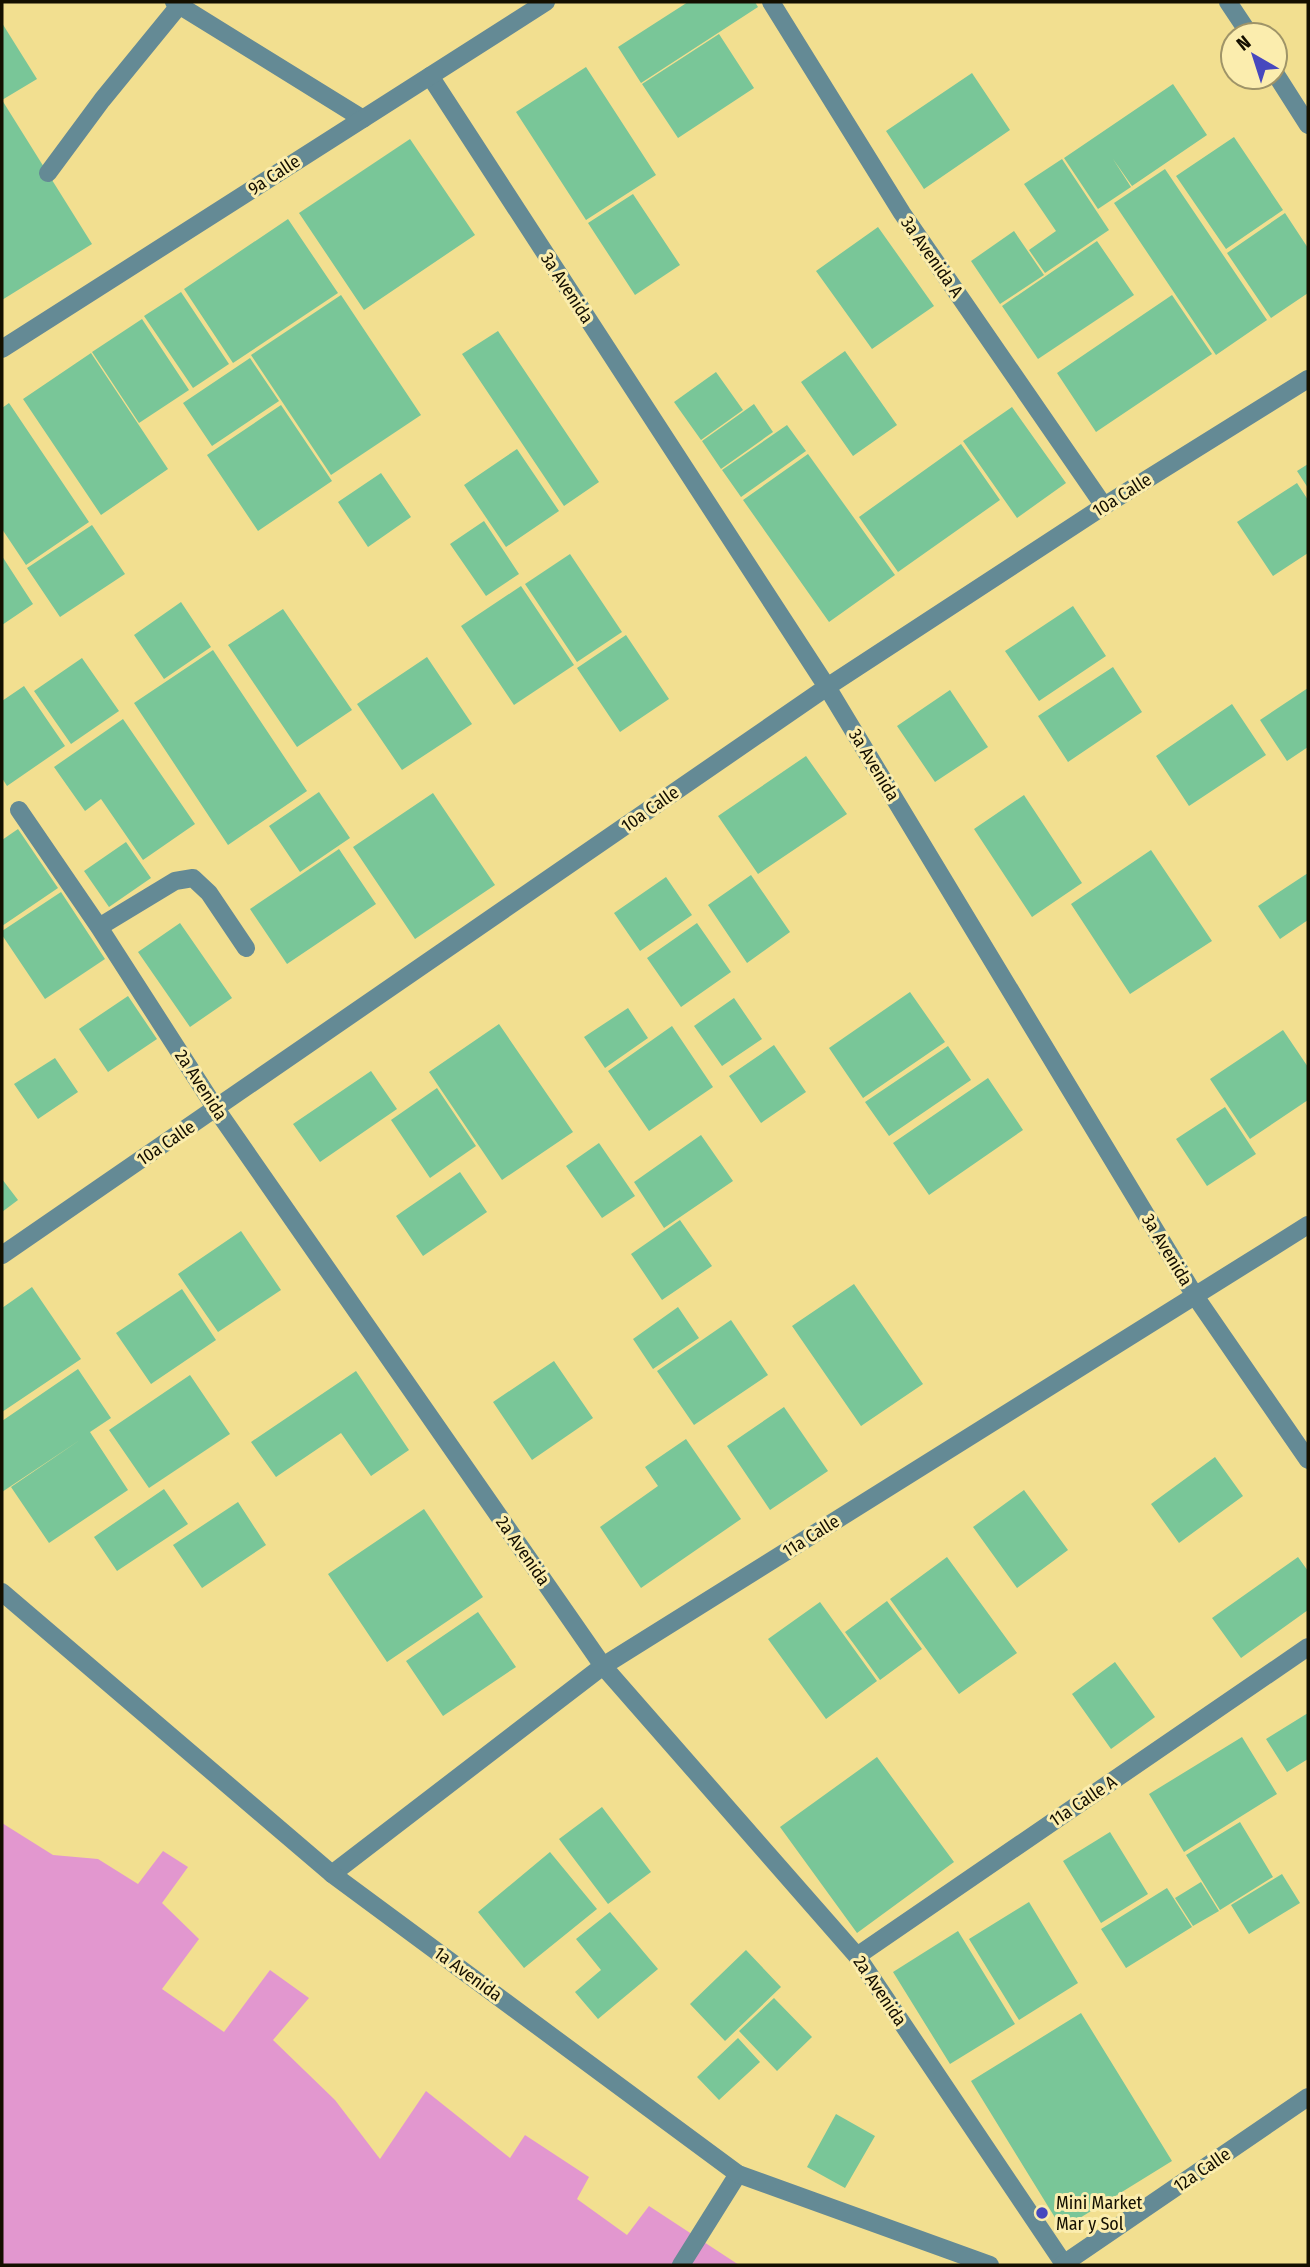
<svg xmlns="http://www.w3.org/2000/svg" width="1310" height="2267" font-family="'Fira Sans Condensed',sans-serif">
<style>
.water{fill:#e297cf}
.building{fill:#79c698}
.lines{fill:none;stroke-linecap:round;stroke-linejoin:round}
.service{stroke:#648a95;stroke-width:18}
.minor{stroke:#648a95;stroke-width:18}
.tertiary{stroke:#648a95;stroke-width:18}
.poi-dot{fill:#4748be;stroke:#fbedae;stroke-width:2.5}
.labels{text-anchor:middle;dominant-baseline:central;stroke-width:6;stroke-linejoin:round;paint-order:stroke}
.street-label{font-size:18px;fill:#140f00;stroke:#fbedae}
.poi-label{font-size:18px;fill:#140f00;stroke:#fbedae;text-anchor:start}
</style>
<rect width="100%" height="100%" fill="#f2df90"/>
<path class="water" d="M2,1823l51,32 45,4 40,25 25,-33 25,16 -26,36 37,36 -37,50 62,43 46,-62 39,28 -36,42 62,60 45,59 46,-68 84,67 15,-23 64,42 -12,22 50,36 22,-29 90,59h-737z"/>
<path class="building" d="M688,2h67l3,5 -117,76 -23,-36z
M2,23l35,56 -35,21 90,144 -90,56z
M719,34l35,54 -76,50 -36,-54z
M586,67l70,108 -70,45 -70,-108z
M972,73l38,57 -86,59 -38,-58z
M1173,84l34,51 -75,51 -19,-27 18,28 -33,22 -34,-51z
M1234,137l49,73 -57,39 -50,-73z
M410,139l65,96 -111,75 -65,-97z
M1062,159l47,71 -64,43 -16,-23 27,-19 -32,-47z
M1165,169l102,151 -51,35 -102,-152z
M633,194l47,71 -45,30 -47,-72z
M1285,213l23,35v45l-37,25 -44,-65z
M288,219l50,74 -105,70 -49,-74z
M878,227l56,79 -62,43 -56,-78z
M1014,231l30,44 -44,29 -29,-43z
M1097,241l37,54 -96,64 -36,-53z
M181,292l48,72 -36,24 -49,-72z
M341,295l80,120 -90,60 -80,-120z
M1172,295l40,59 -116,78 -39,-59z
M142,319l47,71 -50,33 -47,-71z
M498,331l101,151 -35,24 -102,-152z
M845,351l52,74 -44,31 -52,-74z
M91,353l77,116 -67,46 -78,-116z
M250,358l29,43 -67,45 -29,-43z
M716,372l27,38 -42,30 -27,-38z
M9,403l80,119 -63,43 -24,-36v-121z
M754,404l19,28 -52,37 -19,-28z
M281,405l51,76 -74,50 -51,-76z
M1012,407l54,76 -49,35 -54,-77z
M787,425l19,26 -65,46 -19,-27z
M961,444l39,56 -102,72 -39,-55z
M517,449l42,62 -53,36 -42,-62z
M808,454l87,121 -66,47 -86,-122z
M1308,464v24l-11,-17z
M381,473l30,44 -43,30 -30,-45z
M1297,483l11,17v53l-35,23 -36,-54z
M484,521l35,53 -33,22 -36,-52z
M92,525l33,49 -65,43 -33,-49z
M570,554l52,78 -45,30 -52,-78z
M2,556l31,48 -31,21z
M521,586l53,79 -60,40 -53,-79z
M181,602l30,45 -47,32 -30,-44z
M1073,606l33,50 -67,45 -34,-50z
M283,609l69,101 -55,37 -69,-102z
M626,635l43,64 -49,33 -43,-64z
M213,650l94,141 -79,54 -94,-142z
M427,657l45,67 -70,46 -45,-66z
M82,658l37,53 -48,33 -37,-53z
M1113,667l29,45 -74,50 -30,-46z
M24,686l41,60 -58,40 -5,-8v-77z
M1308,688v59l-21,14 -27,-41z
M950,690l38,57 -53,35 -38,-56z
M1232,704l34,51 -77,51 -33,-50z
M123,719l72,105 -52,36 -42,-61 -16,12 -31,-44z
M806,756l41,58 -89,60 -40,-58z
M319,792l31,46 -50,34 -31,-46z
M433,793l62,92 -80,54 -62,-92z
M1024,795l58,88 -50,34 -58,-88z
M18,829l40,59 -56,38v-86z
M126,842l25,36 -42,29 -25,-36z
M339,849l37,55 -89,60 -37,-55z
M1151,850l61,91 -82,53 -59,-90z
M1308,873v47l-28,19 -22,-33z
M751,875l39,57 -43,31 -39,-58z
M666,877l26,38 -52,36 -26,-38z
M61,892l44,67 -60,40 -43,-64v-4z
M180,923l52,75 -42,29 -52,-75z
M697,923l34,49 -50,35 -34,-49z
M910,992l35,50 -82,56 -34,-50z
M128,996l29,43 -49,33 -29,-43z
M734,998l28,41 -40,27 -28,-40z
M628,1008l20,30 -43,30 -21,-31z
M499,1024l74,108 -71,48 -73,-108z
M672,1026l41,61 -64,44 -41,-60z
M1283,1030l25,37v33l-58,39 -40,-60z
M774,1045l32,47 -45,31 -32,-47z
M948,1046l23,34 -82,56 -24,-34z
M55,1058l23,34 -40,27 -24,-35z
M371,1071l26,38 -77,53 -27,-38z
M988,1078l35,52 -94,65 -36,-52z
M437,1088l39,58 -46,32 -39,-58z
M1225,1107l31,47 -49,32 -31,-47z
M701,1135l32,46 -69,47 -30,-46z
M599,1143l36,53 -33,22 -36,-52z
M460,1172l27,40 -64,44 -27,-40z
M2,1179l16,21 -16,12z
M680,1220l32,46 -50,34 -31,-46z
M241,1231l40,59 -63,42 -40,-58z
M854,1284l69,100 -62,42 -69,-100z
M32,1287l49,72 -79,53v-104z
M182,1289l34,51 -65,44 -35,-51z
M678,1307l21,31 -46,31 -20,-30z
M731,1320l37,55 -74,50 -37,-54z
M554,1361l39,57 -61,42 -39,-58z
M78,1369l33,49 -21,14 38,58 -79,53 -38,-56 69,-47 -78,52v-71z
M356,1371l53,79 -38,26 -30,-43 -65,44 -25,-35z
M190,1375l40,59 -81,54 -40,-58z
M784,1407l44,64 -58,39 -43,-64z
M686,1439l55,80 -100,69 -41,-61 58,-41 -13,-19z
M1215,1457l28,39 -64,47 -28,-39z
M164,1489l24,35 -71,47 -23,-34z
M1024,1490l44,60 -51,38 -44,-61z
M238,1502l28,43 -64,43 -29,-43z
M424,1509l59,88 -96,65 -59,-88z
M947,1557l70,96 -58,41 -69,-95z
M1298,1557l10,14v39l-67,48 -29,-40z
M887,1601l35,48 -42,31 -35,-48z
M820,1602l57,79 -51,38 -58,-80z
M478,1612l38,55 -73,49 -37,-55z
M1115,1662l40,55 -44,32 -39,-55z
M1308,1713v46l-21,13 -21,-33z
M1242,1737l35,57 -93,58 -35,-58z
M877,1757l77,105 -97,71 -77,-106z
M602,1807l49,65 -43,32 -49,-65z
M1240,1822l33,55 -53,33 -34,-55z
M1110,1832l38,62 -47,29 -38,-62z
M550,1852l47,57 -73,59 -46,-56z
M1282,1874l18,29 -51,31 -18,-29z
M1201,1882l18,29 -26,15 -18,-28z
M1167,1888l25,39 -66,41 -25,-39z
M1029,1902l49,81 -59,37 -50,-81z
M610,1912l48,57 -60,50 -23,-27 26,-22 -25,-31z
M958,1931l57,93 -65,40 -57,-92z
M746,1950l35,37 -56,54 -35,-37z
M774,1998l38,39 -35,34 -38,-40z
M1081,2013l91,148 -110,68 -91,-148z
M738,2038l22,24 -41,38 -22,-23z
M836,2114l39,22 -30,52 -38,-21z"/>
<g class="lines">
<path class="service" d="M174,2l189,117
M48,173l54,-73 80,-98
M681,2265l57,-91"/>
<path class="minor" d="M771,2l131,211 202,293
M1228,2l22,33
M1275,73l33,52
M430,76l397,611 368,609 113,164
M19,810l80,117 117,182 387,557 254,290 207,308
M99,927l76,-46 18,-3 16,15 37,55
M2,1255l825,-568 277,-181 204,-127
M332,1874l271,-208 705,-441
M857,1956l451,-309"/>
<path class="tertiary" d="M2,349l544,-347
M2,1592l330,282 406,300 252,91
M1062,2265l246,-168"/>
</g>
<circle class="poi-dot" cx="1042" cy="2213" r="7"/>
<g class="labels">
<g class="street-label">
<text transform="translate(274 175) rotate(-33)">9a Calle</text>
<text transform="translate(932 257) rotate(55)">3a Avenida A</text>
<text transform="translate(567 288) rotate(57)">3a Avenida</text>
<text transform="translate(1122 495) rotate(-32)">10a Calle</text>
<text transform="translate(874 765) rotate(59)">3a Avenida</text>
<text transform="translate(650 809) rotate(-35)">10a Calle</text>
<text transform="translate(201 1085) rotate(57)">2a Avenida</text>
<text transform="translate(166 1143) rotate(-34)">10a Calle</text>
<text transform="translate(1167 1250) rotate(59)">3a Avenida</text>
<text transform="translate(811 1536) rotate(-32)">11a Calle</text>
<text transform="translate(523 1551) rotate(55)">2a Avenida</text>
<text transform="translate(1083 1801) rotate(-34)">11a Calle A</text>
<text transform="translate(468 1974) rotate(36)">1a Avenida</text>
<text transform="translate(880 1991) rotate(56)">2a Avenida</text>
<text transform="translate(1202 2170) rotate(-34)">12a Calle</text>
</g>
<g class="poi-label">
<text x="1056" y="2203">Mini Market<tspan x="1056" dy="21">Mar y Sol</tspan></text>
</g>
</g>
<rect width="1310" height="2267" fill="none" stroke="#140f00" stroke-width="7"/>
<g transform="translate(1254 56) rotate(321)"><circle r="33" fill="#fbedae" stroke="#9f9468" stroke-width="2"/>
<path d="M0-5L12 26L0 18L-12 26Z" fill="#4748be"/>
<text y="-10" font-size="19" font-weight="bold" text-anchor="middle" fill="#140f00">N</text>
</g>
</svg>
